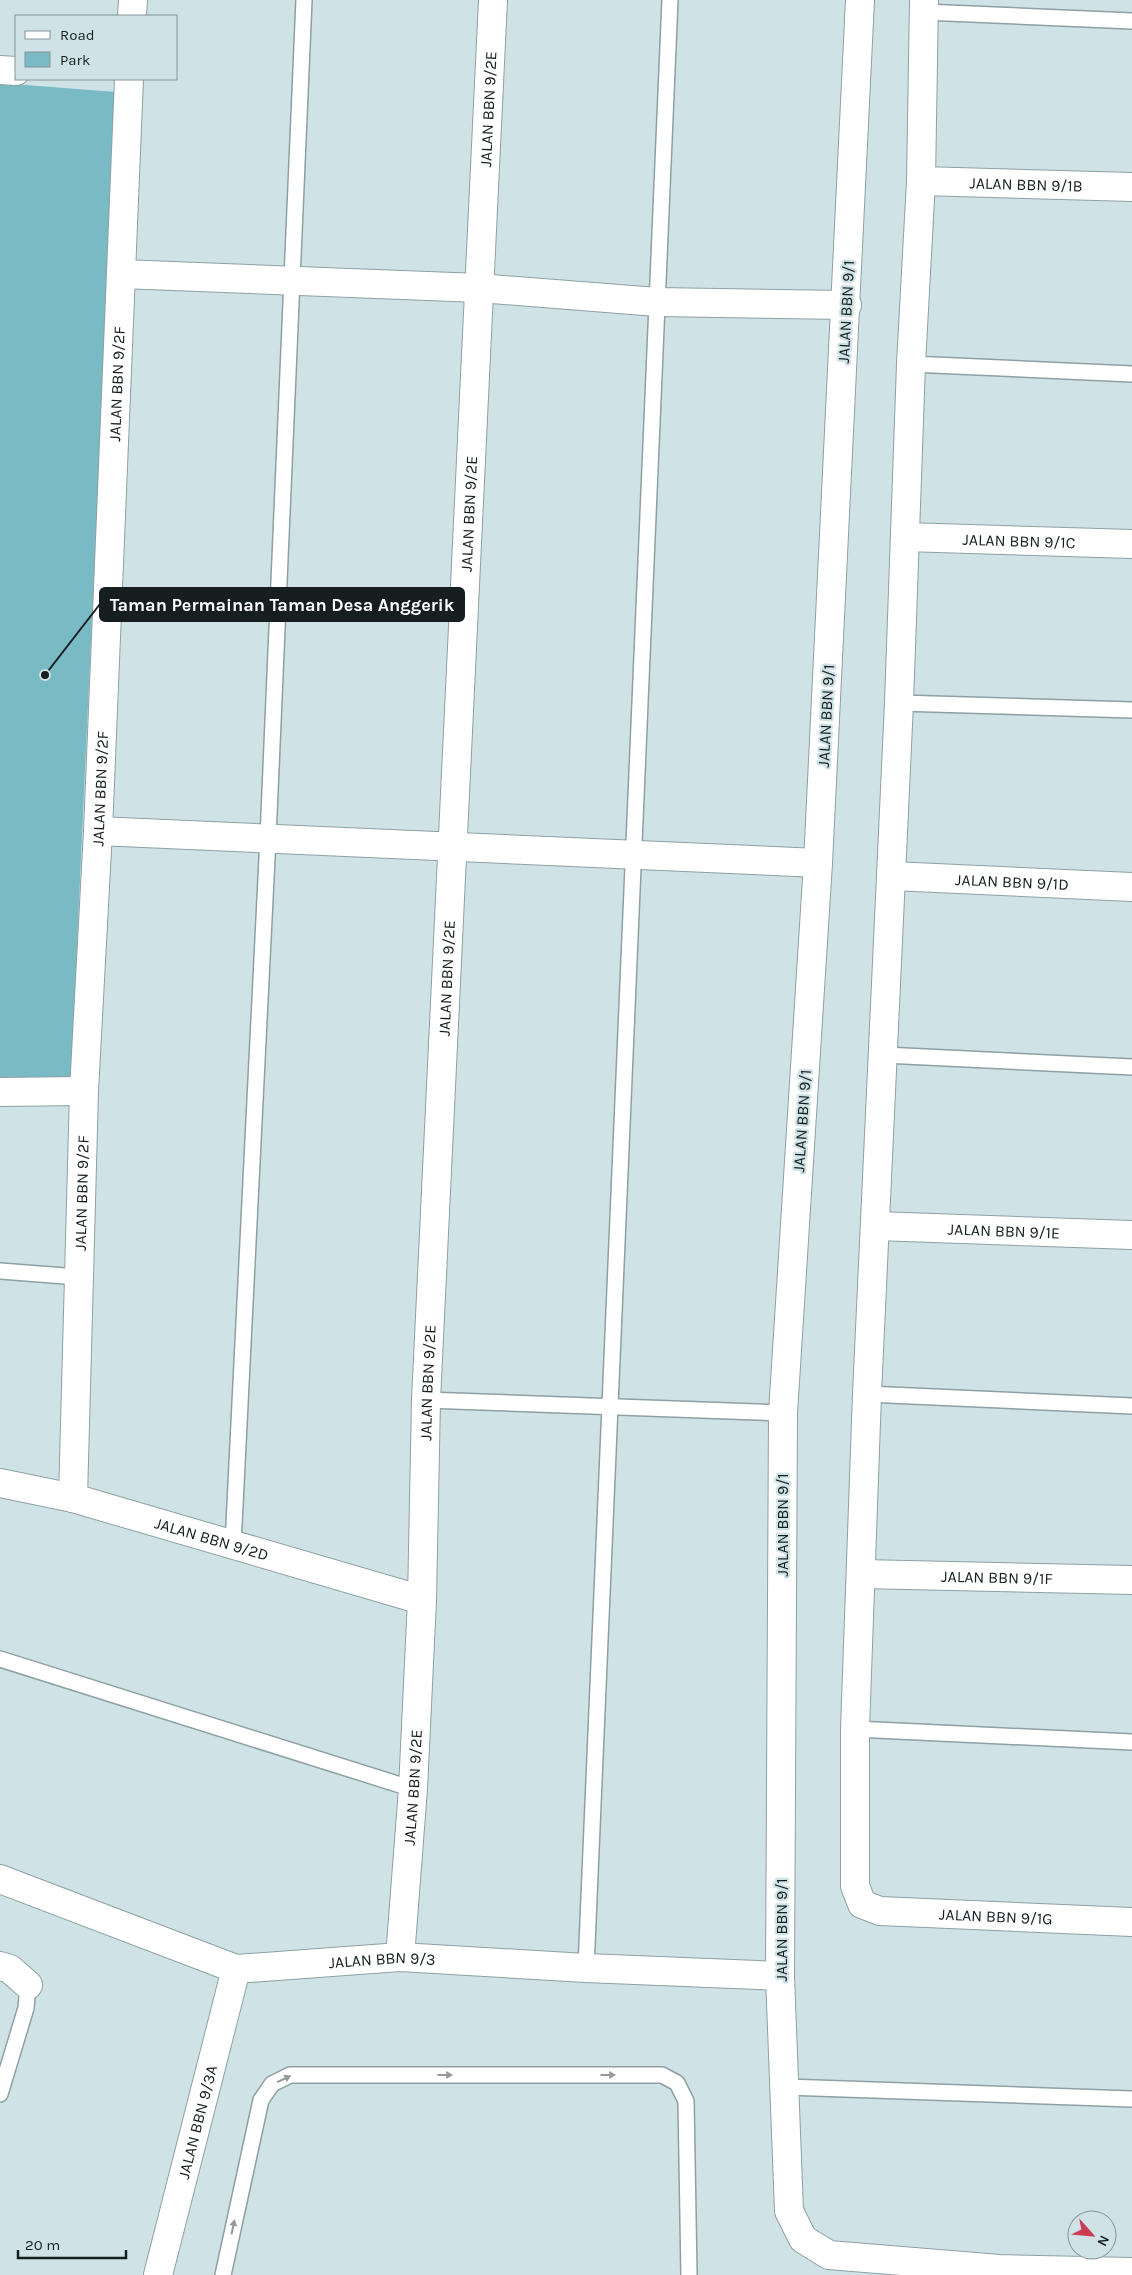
<svg xmlns="http://www.w3.org/2000/svg" width="1132" height="2275" font-family="Karla,sans-serif">
<style>
.green{fill:#79bac5}
.lines{fill:none;stroke-linecap:round;stroke-linejoin:round}
.service-casing{stroke:#8da0a3;stroke-width:18}
.minor-casing{stroke:#8da0a3;stroke-width:30}
.service{stroke:#fff;stroke-width:15}
.minor{stroke:#fff;stroke-width:28}
.oneway{fill:#969a9a}
.labels{text-anchor:middle;dominant-baseline:central;stroke-width:4.5;stroke-linejoin:round;paint-order:stroke}
.street-label{font-size:16px;fill:#161e1f;stroke:#cfe3e7}
.leader{fill:none;stroke:#161e1f;stroke-width:2}
.callout-dot{fill:#161e1f;stroke:#cfe3e7;stroke-width:2}
.callout{fill:#161e1f;stroke:#161e1f;stroke-width:2}
.callout-label{font-size:18px;text-anchor:middle;font-weight:bold;fill:#fff}
</style>
<rect width="100%" height="100%" fill="#cfe3e7"/>
<path class="green" d="M0,83l116,9 -45,985 -71,4z"/>
<g class="lines">
<defs>
<path id="service" d="M924,12l208,9
M911,364l221,10
M899,703l233,7
M884,1055l248,12
M0,1271l78,6
M867,1394l265,12
M426,1400l357,13
M233,1545l35,-707 36,-838
M0,1659l413,130
M855,1729l277,13
M586,1968l84,-1968
M786,2087l346,12
M0,2094l26,-86 2,-23
M223,2275l38,-175 11,-16 18,-9h372l15,8 9,18 3,174"/>
<g id="minor">
<path d="M860,0l-42,863 -35,550 -3,563 9,235 14,28 26,16 170,14 133,3"/>
<path id="s1" d="M924,0l-3,181 -10,183 -12,339 -32,691 -12,335v157l7,18 18,7 252,11"/>
<path d="M132,16l1,-16"/>
<path d="M0,70l16,1"/>
<path id="s2" d="M921,181l211,6"/>
<path d="M121,274l358,14 178,14 190,3"/>
<path id="s3" d="M905,537l227,7"/>
<path d="M98,831l720,32"/>
<path id="s4" d="M892,876l240,11"/>
<path d="M0,1092l84,-1"/>
<path id="s5" d="M876,1226l256,9"/>
<path id="s6" d="M0,1483l73,15 349,102"/>
<path id="s7" d="M73,1498l11,-407 14,-260 31,-752"/>
<path id="s8" d="M862,1574l270,6"/>
<path id="s9" d="M0,1879l236,90 164,-12 186,11 194,8"/>
<path id="s10" d="M400,1957l13,-168 9,-189 4,-200 67,-1400"/>
<path d="M0,1966l10,3 18,16"/>
<path id="s11" d="M158,2275l78,-306"/>
</g>
</defs>
<use href="#service" class="service-casing"/>
<use href="#minor" class="minor-casing"/>
<use href="#service" class="service"/>
<use href="#minor" class="minor"/>
</g>
<defs><path id="oneway-solid" d="M-6-.8H1V-3.2L6.5 0L1 3.2V.8H-6Z" transform="scale(1.25)"/></defs>
<g class="oneway">
<use href="#oneway-solid" transform="translate(445 2075)"/>
<use href="#oneway-solid" transform="translate(608 2075)"/>
<use href="#oneway-solid" transform="translate(284 2079) rotate(-25)"/>
<use href="#oneway-solid" transform="translate(233 2227) rotate(-78)"/>
</g>
<g class="labels">
<g class="street-label">
<text stroke="none"><textPath href="#s10" startOffset="1850">JALAN BBN 9/2E</textPath></text>
<text stroke="none"><textPath href="#s2" startOffset="105">JALAN BBN 9/1B</textPath></text>
<text transform="translate(846 312) rotate(-87)">JALAN BBN 9/1</text>
<text stroke="none"><textPath href="#s7" startOffset="1115">JALAN BBN 9/2F</textPath></text>
<text stroke="none"><textPath href="#s10" startOffset="1445">JALAN BBN 9/2E</textPath></text>
<text stroke="none"><textPath href="#s3" startOffset="114">JALAN BBN 9/1C</textPath></text>
<text transform="translate(826 716) rotate(-87)">JALAN BBN 9/1</text>
<text stroke="none"><textPath href="#s7" startOffset="710">JALAN BBN 9/2F</textPath></text>
<text stroke="none"><textPath href="#s4" startOffset="120">JALAN BBN 9/1D</textPath></text>
<text stroke="none"><textPath href="#s10" startOffset="980">JALAN BBN 9/2E</textPath></text>
<text transform="translate(802 1121) rotate(-86)">JALAN BBN 9/1</text>
<text stroke="none"><textPath href="#s7" startOffset="305">JALAN BBN 9/2F</textPath></text>
<text stroke="none"><textPath href="#s5" startOffset="128">JALAN BBN 9/1E</textPath></text>
<text stroke="none"><textPath href="#s10" startOffset="575">JALAN BBN 9/2E</textPath></text>
<text transform="translate(782 1525) rotate(-90)">JALAN BBN 9/1</text>
<text stroke="none"><textPath href="#s6" startOffset="219">JALAN BBN 9/2D</textPath></text>
<text stroke="none"><textPath href="#s8" startOffset="135">JALAN BBN 9/1F</textPath></text>
<text stroke="none"><textPath href="#s10" startOffset="170">JALAN BBN 9/2E</textPath></text>
<text stroke="none"><textPath href="#s1" startOffset="2042">JALAN BBN 9/1G</textPath></text>
<text transform="translate(781 1930) rotate(-90)">JALAN BBN 9/1</text>
<text stroke="none"><textPath href="#s9" startOffset="399">JALAN BBN 9/3</textPath></text>
<text stroke="none"><textPath href="#s11" startOffset="158">JALAN BBN 9/3A</textPath></text>
</g>
</g>
<path class="leader" d="M45 675L100 604"/>
<circle class="callout-dot" cx="45" cy="675" r="5"/>
<rect class="callout" x="100" y="588" width="364" height="33" rx="5"/>
<g class="callout-label">
<text x="282" y="611">Taman Permainan Taman Desa Anggerik</text>
</g>
<rect x="15" y="15" width="162" height="65" fill="#cfe3e7" stroke="#859497"/>
<rect x="25" y="31" width="25" height="8" fill="#ffffff" stroke="#859497"/>
<text x="60" y="40" font-size="15" fill="#161e1f">Road</text>
<rect x="25" y="52" width="25" height="15" fill="#79bac5" stroke="#859497"/>
<text x="60" y="65" font-size="15" fill="#161e1f">Park</text>
<g transform="translate(1092 2235) rotate(117)"><circle r="24" fill="#cfe3e7" stroke="#859497"/>
<path d="M0-4L9 19L0 12L-9 19Z" fill="#cb3b53"/>
<text y="-8" font-size="14" font-weight="bold" text-anchor="middle" fill="#161e1f">N</text>
</g>
<path d="M18 2250v8h108v-8" fill="none" stroke="#161e1f" stroke-width="2.5"/>
<text x="25" y="2250" font-size="15" fill="#161e1f" stroke="#cfe3e7" stroke-width="4" paint-order="stroke">20 m</text>
</svg>
